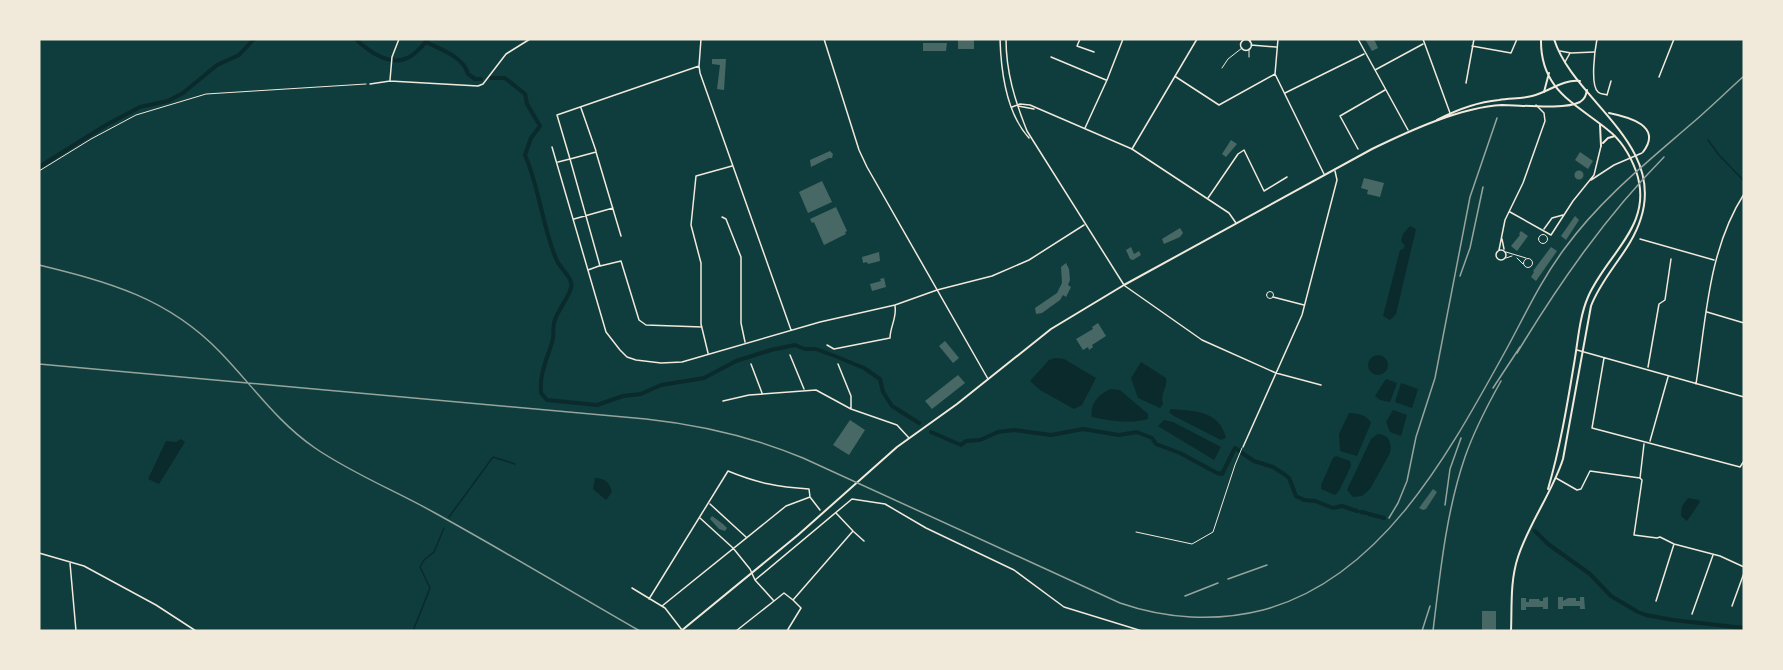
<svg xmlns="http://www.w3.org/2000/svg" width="1783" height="670" font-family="Arial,sans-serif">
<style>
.water{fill:#0a2a2b}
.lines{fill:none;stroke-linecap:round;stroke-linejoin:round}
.stream{stroke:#0a2a2b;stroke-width:1.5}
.canal{stroke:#0a2a2b;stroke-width:4}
.building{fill:#486865}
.path{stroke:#f1e9da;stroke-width:1}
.service{stroke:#f1e9da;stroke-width:1}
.minor{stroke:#f1e9da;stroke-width:1.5}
.tertiary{stroke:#f1e9da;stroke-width:1.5}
.secondary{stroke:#f1e9da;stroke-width:2}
.primary{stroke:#f1e9da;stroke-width:2}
.rail{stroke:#97a49c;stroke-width:1.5}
</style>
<rect width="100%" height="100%" fill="#0f3d3e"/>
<path class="water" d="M1410,226l6,3 -20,85 -6,6 -7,-4 17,-66 3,-1 2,-3 -4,-5 2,-7z
M1368 365a10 10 0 1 1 20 0a10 10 0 1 1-20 0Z
M1055,358l9,1 32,19 -14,27 -8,4 -34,-19 -10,-9 19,-21z
M1141,362l25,16c2,10 -6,14 -3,26l-3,4 -22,-10 -7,-20z
M1386,379l11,4 -7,19 -10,-2 -5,-4z
M1401,383l17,6 -6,19 -17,-6z
M1111,389l9,1 28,24v5c-19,5 -37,2 -56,-2 -3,-13 8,-24 19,-28z
M1171,409c23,2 48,1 55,29l-5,2 -47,-24 -5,-4z
M1393,410l14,5 -6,21 -11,-4 -4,-10z
M1349,413c8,0 18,2 22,10l-14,33 -17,-5 -1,-17z
M1164,420l9,2 48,25 -7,13 -56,-34z
M1378,434c11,1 14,8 12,19l-20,36 -8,7 -9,1 -6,-7 24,-51z
M181,439l4,3 -26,42 -11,-5 18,-38 10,1z
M1336,456l14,5 1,5 -12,25 -4,4 -14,-6v-4l12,-27z
M595,478c10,0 15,5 17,14l-6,8 -13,-11z
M1688,498l11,2 1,2 -13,19 -6,-5 1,-10z"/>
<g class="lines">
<path class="stream" d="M1708,140l11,15 25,26
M449,517l44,-60 22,7
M413,631l17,-43 -10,-21 4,-7 10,-8 10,-24"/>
<path class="canal" d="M356,39c6,7 12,10 19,15 24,13 37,6 53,-15
M426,42c14,7 38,15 42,32l7,5h6
M491,78h14l20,16 2,10 13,22 -9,12 -6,17c15,34 17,72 32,106 4,8 17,18 14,27 -2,8 -11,20 -15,29 -4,8 -2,14 -3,22 -5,18 -14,34 -12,54l6,7 50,5 26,-9 18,-2 20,-9 43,-7 32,-17 35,-11 24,-5 10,4h11l24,9
M39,167l67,-42 34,-18 28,-6 15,-8 34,-28 22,-10 15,-16
M842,359l22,9 16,11 3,13 9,14 27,17
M931,432l30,13 5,-4 14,-1 18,-8 16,-2 37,5 32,-6 36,6 18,-3 15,6 4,6 24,9 37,20 5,1 13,-26 5,3
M1242,453l12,8 19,6 11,7 5,4 7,18 8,4 11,1 18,7 9,-2 15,5
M1361,512l5,1
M1369,514l15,4
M1535,531l13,13 42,30 21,22 27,16 8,3 27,5 71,8"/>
</g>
<path class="building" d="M958,39h16v10h-16z
M1365,39h9l4,9 -6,3z
M923,43h24l-1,8h-23z
M712,59h14l-2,31 -7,-1 3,-24 -8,-1z
M1231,140l6,4 -11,13 -4,-3z
M830,151l3,3 -1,4h-3l-18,9 -1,-7z
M1580,152l13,9 -5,8 -13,-9z
M1574.5 175a4.5 4.5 0 1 1 9 0a4.5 4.5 0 1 1-9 0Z
M1364,178l20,5 -4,14 -13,-3 1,-4 -7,-2z
M822,181l10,21 -24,11 -9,-21z
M836,207l11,24 -2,1 1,2 -22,11 -10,-23 -2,1 -2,-4z
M1575,216l4,4 -13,20 -5,-4z
M1180,228l3,5 -3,4 -16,7 -2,-5z
M1521,231l7,5 -11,15 -6,-5 9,-11 -1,-1z
M1131,247l3,7 5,-3 2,4 -8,5 -3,-1 -4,-9z
M1551,247l6,4 -21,30 -5,-4 3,-5 -1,-1z
M879,252l1,9 -12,3 -1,-2 -4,1 -1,-6z
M1066,263l3,6 1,11 -2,5 3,2 -5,10 -3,-2 -3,5 -18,13 -6,1 -1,-6 22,-15 5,-10 -1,-16z
M884,278l2,9 -14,4 -2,-7 11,-3 -1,-2z
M1098,323l8,13 -14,9 1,2 -4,3 -1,-3 -5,3 -7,-11 17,-10 -1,-2z
M945,341l14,17 -6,5 -14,-17z
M958,375l7,8 -33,26 -7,-8z
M850,420l15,10 -16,25 -16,-10z
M1433,489l4,3 -11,17 -3,1 -4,-2z
M712,516l11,8 4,4 -2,3 -6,-2 -9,-10z
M1548,597v12h-5v-2h-17v3h-5v-12h5v4h3v-3h10l1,2h3v-3z
M1558,597h5v4l5,-3h8v3h4v-4h4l1,12h-5v-3h-17v3h-5z
M1482,611h14v20h-14z"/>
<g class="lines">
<path class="path" d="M39,171l52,-32 45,-24 70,-21 160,-10"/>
<path class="service" d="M1250,42l1,-3
M1249,57v-8
M1222,68l6,-9 14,-11
M1538.5 239a4.5 4.5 0 1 1 9 0a4.5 4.5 0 1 1-9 0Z
M1506,252l20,6
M1506,258l6,-2
M1517,258l6,6
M1523.5 263a4.5 4.5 0 1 1 9 0a4.5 4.5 0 1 1-9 0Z
M1266.5 295a3.5 3.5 0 1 1 7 0a3.5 3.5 0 1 1-7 0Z
M1136,532l56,12 21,-12 22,-67 7,-17"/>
<path class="minor" d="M701,39l-2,27 1,7 91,257
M1080,39l-3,7 17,6
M1278,39l-3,35 49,100
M1358,39l50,91
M1423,39l27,74
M1597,39c-2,10 -7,46 1,53 2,2 5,2 9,3l4,-14
M1240.5 45a5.5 5.5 0 1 1 11 0a5.5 5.5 0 1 1-11 0Z
M1251,45l25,2
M1472,46l39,7 6,-14
M1560,51l11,2 23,-1
M1051,57l55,23
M1565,62l5,-9
M1375,70l48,-26
M1176,77l43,28 56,-31
M1659,77l15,-38
M390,80l2,-23 7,-18
M1466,83l8,-44
M370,84l20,-3 88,5 5,-2 23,-30 24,-15
M1285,93l79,-39
M581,108l15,43
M1085,128l22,-48 16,-41
M552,147l54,185 14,18 7,7 9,3 25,3 21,-1 138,-40 75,-17 42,-15 55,-14 37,-16 55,-35
M1132,149l65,-110
M1358,149l-18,-33 45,-26
M558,162l12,-3 -13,-44 142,-49
M1591,180l23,-15 28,-12
M1208,198l30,-44 6,-4 20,41 23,-14
M1510,212l41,23 22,-34 21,-26 7,-29
M722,217l4,2 15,38v66l4,19
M574,219l39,-11
M1544,229l8,-11 11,-3
M621,236l-25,-84 -26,7 30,107 21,-5 18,59 7,5 56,2
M1502,239l2,10
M1640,239l74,21
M1496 255a5 5 0 1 1 10 0a5 5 0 1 1-10 0Z
M1499,250l6,-30 18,-37 22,-62 -1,-8 -8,-8
M588,270l11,-4
M1125,286l77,54 74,33 45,12
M1273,297l31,8
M1707,312l37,11
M827,345l7,4 56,-11c0,-11 7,-20 5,-32
M1577,350l167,47
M708,353l-7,-29v-61l-10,-38 5,-49 36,-10
M790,355l14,34
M1604,358l-12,70 148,39 4,-6
M751,364l11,29
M838,364l13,32v12
M1648,367l11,-63 6,-4 6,-41
M1696,384c10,-64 12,-134 48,-190
M723,401l26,-6 67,-5 35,19 46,16 12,13
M1650,441l18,-64
M1243,447l59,-132 35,-135 -2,-9
M1556,478l21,12 4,-1 9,-18 50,7 4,-34
M1640,478l2,2 -8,55 23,3 3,-1 14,7 46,12 24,11
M710,504l36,33
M700,518l33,30 17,21 5,11 19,21 10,-8 9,7 60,-69 -17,-18
M854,532l10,9
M39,553l45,13 72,39 40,26
M70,563l6,68
M755,580l97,-81 33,5 41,24 88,42 50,37 78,24
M632,588l33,20 17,22
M649,599l79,-128c29,12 50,16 81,18l1,8 10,13
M1656,601l18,-57
M662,606l124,-100 24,-9
M1732,606l12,-33
M1692,614l21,-59
M736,631l38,-30
M787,631l14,-23 -8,-8"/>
<path class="tertiary" d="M824,39l35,111 8,17 121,212
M1000,39c1,33 6,74 29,99
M1006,39c0,33 9,62 21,92l97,154
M1018,106l16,3
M1012,107l8,-3 10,1 102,44 97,64 7,10"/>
<path class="secondary" d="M1437,120c19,-10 41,-18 62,-20 11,-2 22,-1 33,-4 17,-4 30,-17 48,-15
M681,631l117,-96 99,-88 60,-43 94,-75 73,-44 248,-136c37,-18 89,-42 130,-44 19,0 63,5 78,-3 5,-3 6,-7 7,-12"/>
<path class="primary" d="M1541,39c-1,51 34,64 67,91 13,10 22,25 28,41 19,54 -29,82 -48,126 -9,21 -10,45 -14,67 -7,42 -14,84 -26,125
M1544,92l5,-19
M1609,113c20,4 54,13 34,39
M1600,125l1,21
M1603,143l5,-5 7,-2
M1511,631c1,-25 -1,-50 7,-74 11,-34 34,-64 45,-98l28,-153c12,-32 40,-55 50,-88 24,-76 -68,-118 -87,-179"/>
<path class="rail" d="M39,265c70,17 129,33 181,87 32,33 57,70 95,96 38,26 81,43 120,65 69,38 137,79 205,118
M1460,276l10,-28 13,-61
M1517,353c43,-71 89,-137 147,-196
M39,364l607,55c55,6 107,18 157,39l317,145c46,16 96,19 143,7 120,-32 187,-159 243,-260 19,-35 35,-70 59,-102 35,-48 81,-85 125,-123 19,-16 36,-33 54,-49
M1493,388l27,-41
M1445,505l5,-36 11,-31
M1389,518l9,-15 9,-22 9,-44 19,-59 35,-181 27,-79
M1228,579l39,-14
M1185,596l33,-13
M1422,631l8,-25
M1433,631c7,-57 13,-119 32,-174 9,-26 22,-51 36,-76"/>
</g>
<rect width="1783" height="670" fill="none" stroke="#f1e9da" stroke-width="81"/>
</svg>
